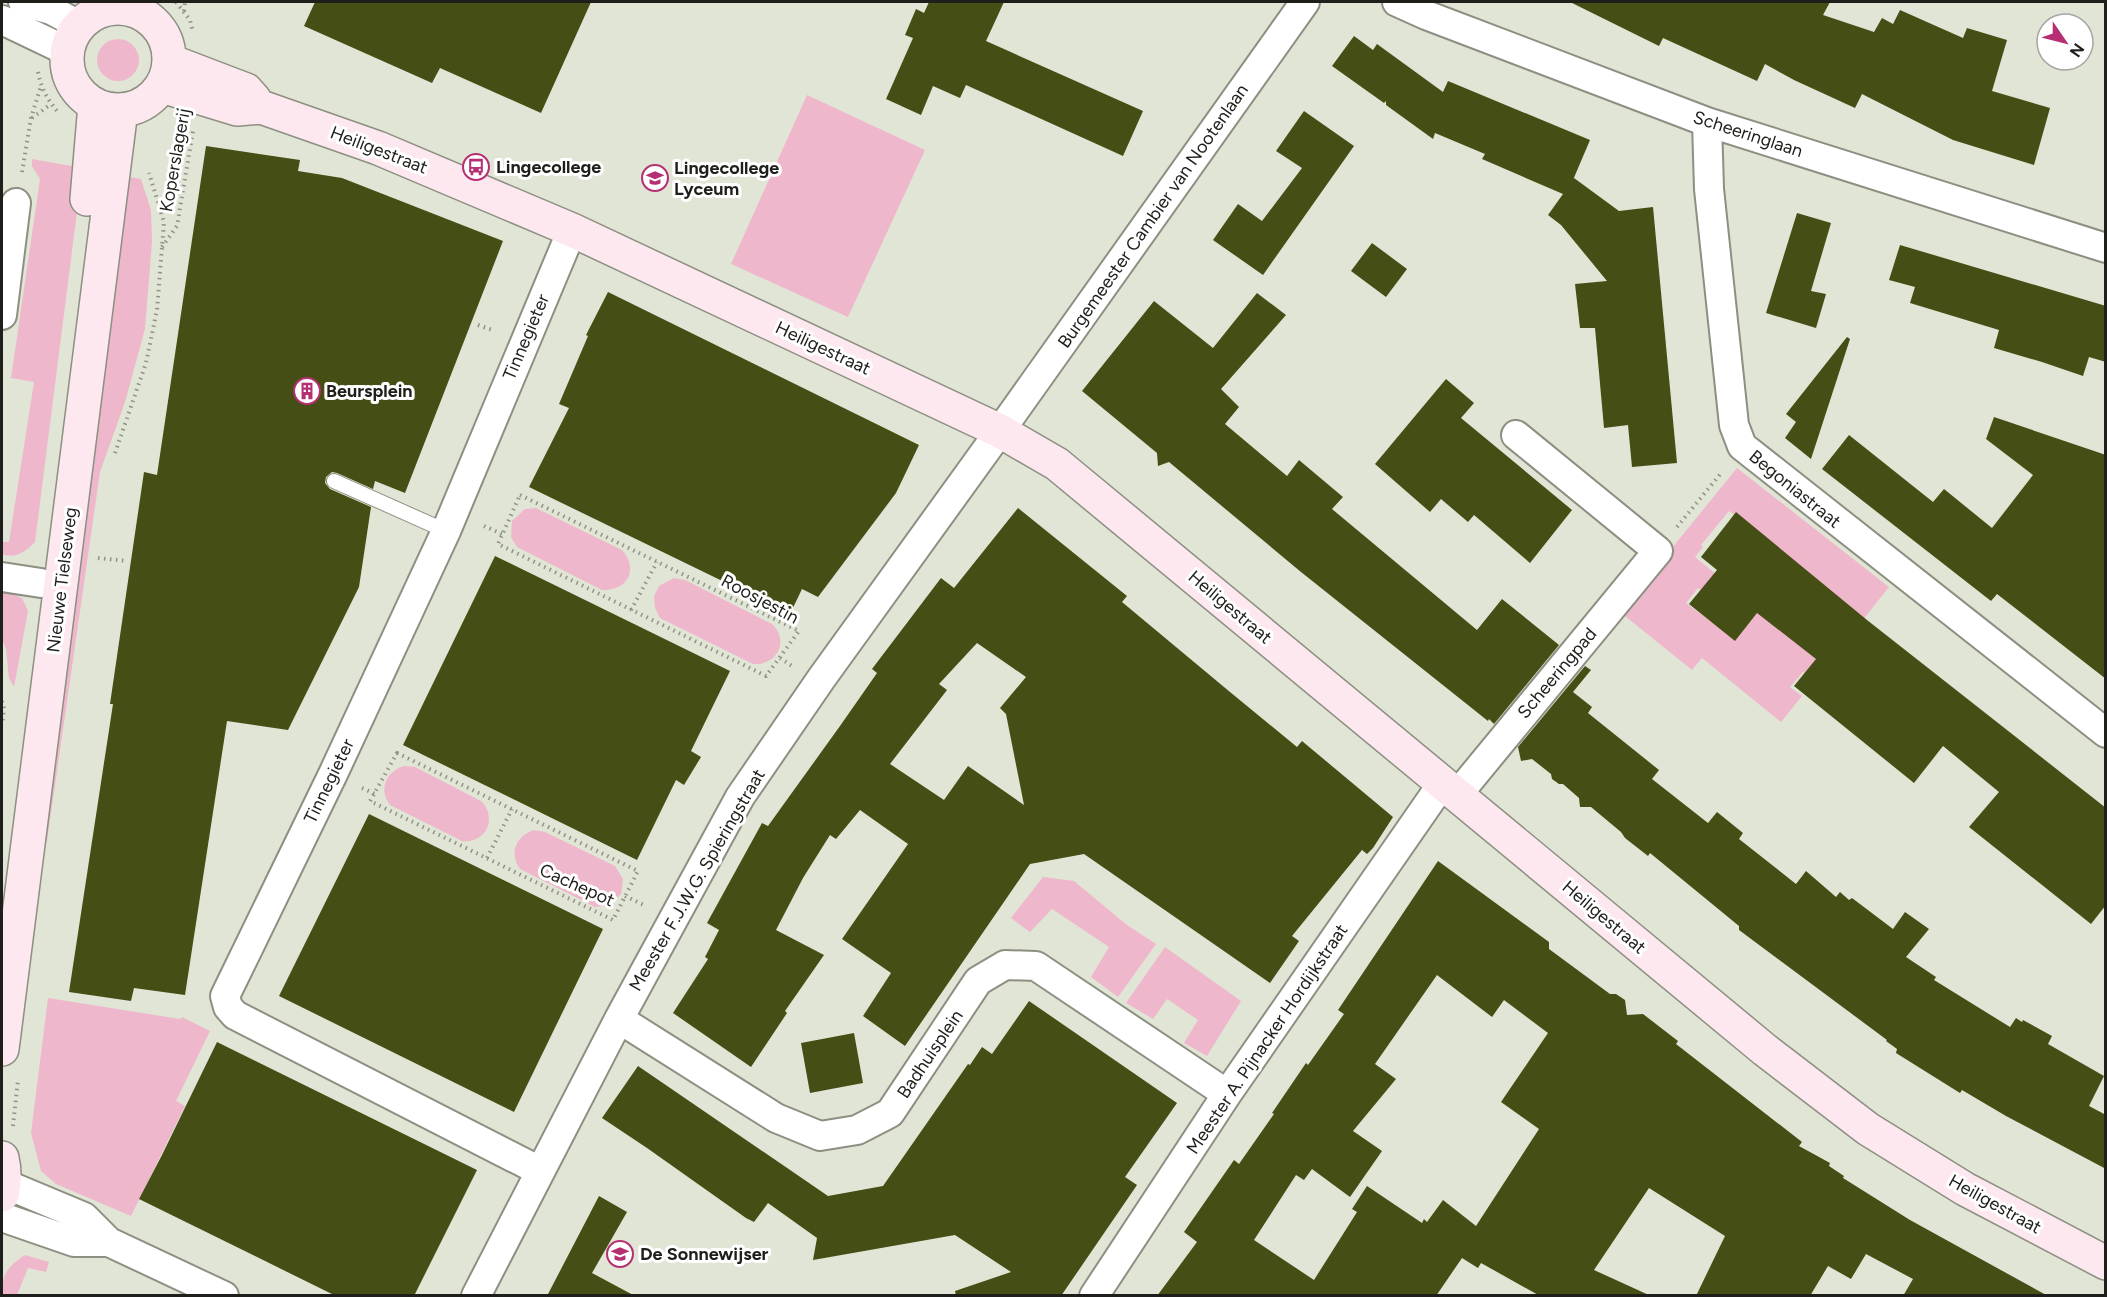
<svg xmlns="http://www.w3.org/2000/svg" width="2107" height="1297" font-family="Figtree,sans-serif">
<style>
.green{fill:#efb7cc;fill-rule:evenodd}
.building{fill:#454e14;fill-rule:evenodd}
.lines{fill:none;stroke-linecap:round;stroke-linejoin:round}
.lane-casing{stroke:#8c8f81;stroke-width:16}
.street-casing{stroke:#8c8f81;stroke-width:32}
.secondary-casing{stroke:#8c8f81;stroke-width:36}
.path{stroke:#909287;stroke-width:4;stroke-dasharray:1.5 4.5;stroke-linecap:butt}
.lane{stroke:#fff;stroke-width:14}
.street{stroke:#fff;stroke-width:28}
.secondary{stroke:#fde8f0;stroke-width:33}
.labels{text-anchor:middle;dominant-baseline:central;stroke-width:6;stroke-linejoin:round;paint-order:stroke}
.street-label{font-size:18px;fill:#1e1f1a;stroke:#fff}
.poi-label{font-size:18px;font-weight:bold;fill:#1e1f1a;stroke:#fff;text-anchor:start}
</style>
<rect width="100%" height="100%" fill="#e1e5d5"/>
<path class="green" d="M97 60a21 21 0 1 1 42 0a21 21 0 1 1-42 0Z
M807,95l118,55 -77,167 -117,-53z
M32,159l45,8 1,37 -43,338c-10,10 -19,17 -33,12v-12h7l25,-160 -23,-4 29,-199 -8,-13z
M123,176l18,3 10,31 1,31 -7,88 -20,73 -25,70 -53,369h-10z
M1737,468l152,119 -74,93 -12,-8 -13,15 12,9 -21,26 -79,-64 -10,12 -72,-58zM1729,511l29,22 -36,46 -27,-22 8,-10 -2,-2zM1698,588l23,17 -12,15 -23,-17z
M536,508l86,42c17,19 6,41 -20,40l-85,-43 -6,-10 1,-16 13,-12z
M674,578l11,2 87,44c18,17 5,42 -19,40l-93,-46 -5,-10 -1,-12 5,-10z
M2,590l20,8 6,13 -14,76 -5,-9 -3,-29 -4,-10z
M404,766l11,1 66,34c17,17 5,43 -19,40l-72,-36c-12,-15 -4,-34 14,-39z
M534,830l11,2 70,34 8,13 -2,15 -11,11 -15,2 -75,-38c-11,-15 -5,-33 14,-39z
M1043,877l31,4 53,44 29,19 -38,53 -27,-20 18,-30 -57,-38 -22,23 -19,-14z
M1165,947l76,54 -34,55 -23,-13 14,-23 -31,-21 -14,20 -27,-16z
M48,998l132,21 2,-2 28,14 -34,70 9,5 -54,110 -75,-32 -15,-13 -10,-38z
M25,1255l24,7 -3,10 -18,-4 -11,27h-15c-1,-20 6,-29 23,-40z"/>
<path class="building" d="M315,2h276l-50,111 -101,-45 -8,15 -128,-57z
M929,2h75l-18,39 157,70 -20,45 -157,-71 -6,13 -27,-12 -12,29 -35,-16 27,-61 -8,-3 11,-26 8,4z
M1570,2h260l-7,13 51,17 8,-14 11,6 7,-14 63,28 4,-10 40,12 -15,51 58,17 -16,57 -81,-25 -91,-46 -7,14 -61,-28 -29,-16 -8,17 -94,-43 -4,8z
M1354,36l19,14 4,-6 66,48 5,-11 142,59 -17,40 1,-2 45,33 34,-4 24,256 -45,4 -4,-42 -24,3 -9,-100h-15l-5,-44 32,-3 -46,-56 -13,-10 15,-21 -81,-35 3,-5 -50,-21 -2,6 -47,-34v-4l-2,2 -52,-37z
M1304,111l50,35 -91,129 -50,-35 25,-36 24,17 40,-53 -26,-17z
M206,146l94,14 -2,11 44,7 161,63 -98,252 -30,-12 -2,8 -36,-16 -5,-1 -6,5 -1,6 5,6 41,18 -12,80 -71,143 -61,-9 -42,274 -51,-7 -3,13 -62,-9 44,-288h-3l34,-232 13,3z
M1797,213l34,10 -20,68 15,3 -10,34 -50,-15z
M1372,243l35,26 -21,28 -35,-26z
M1900,245l206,61v56l-17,-5 -6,19 -41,-14 -48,-14 5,-18 -89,-27 5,-16 -26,-7z
M608,292l311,153 -23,48 -78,104 -16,-8 -12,25 -261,-127 40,-79 -10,-4 29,-68 -2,-1z
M1257,293l29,22 -65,74 18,18 -14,17 62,52 12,-16 44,37 -11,12 145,121 25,-31 57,46 -65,79 -5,-5 -1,2 -187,-149 -132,-110 -11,4 -1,-13 -75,-62 72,-90 59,47z
M1847,337l3,2 -39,120 -26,-21 11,-16 -10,-8z
M1446,379l28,24 -13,15 111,92 -42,53 -56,-48 -6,7 -27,-23 -11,13 -55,-48z
M1994,417l112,38v224l-109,-85 -6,7 -169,-132 27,-34 84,67 11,-13 48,39 41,-53 -47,-36z
M1018,508l109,88 -5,6 108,90 67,55 5,-6 91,76 -20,31 -6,6 -5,-4 -70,86 7,5 -29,42 -186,-129 -54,10 -125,182 -42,-30 28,-43 -49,-34 66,-95 -48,-34 -24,29 -6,-4 -27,43 -27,52 48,25 -39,56 2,2 -36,54 -78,-54 35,-54 -3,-2 14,-27 -12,-7 55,-100 6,3 72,-100 37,-53 -5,-4 69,-91 13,10zM977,643l49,34 -26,31 6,6 18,91 -56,-39 -24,34 -54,-36 57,-74 -8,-6z
M1736,512l131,108 239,188v97l-15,19 -122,-97 30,-35 -56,-46 -29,37 -120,-97 22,-27 -59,-46 -22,28 -46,-37 28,-34 -16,-13z
M495,556l235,115 -39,80 10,6 -17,28 -8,-5 -39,80 -234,-115z
M1585,666l6,4 -18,22 19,15 -4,6 71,57 -7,9 56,44 9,-11 26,21 -4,6 57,45 10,-13 30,26 4,-5 9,8 3,-2 41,31 12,-17 24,17 -23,28 30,20 -2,3 76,47 6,-9 6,4 1,-2 29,16 -4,8 56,32 -15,30 17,9v54l-100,-53 -44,-26 -2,3 -64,-40 1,-4 -11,-8 1,-1 -148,-110v-4l-89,-73 -2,3 -23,-18 -4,-6 -30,-25h-11l-1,-9 -16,-14h-4l-7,-5 -1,-5 -19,-15 -11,2 -3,-14z
M369,814l234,115 -89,183 -235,-116z
M1438,861l111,81v7l61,45h6l9,6 2,15 16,-1 35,27 -2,3 126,98 -3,4 31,17 -1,3 15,10 -1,2 67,42 138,76h-145l10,-17 -47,-25 -15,25 -23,-13 -18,30h-114l29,-60 -76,-48 -55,82 57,26h-111l-59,-33 -3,5 -16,-10 -26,38h-279l40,-54 -13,-10 50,-72 5,4 35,-50 -2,-1 34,-50 2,2 36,-51 -6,-4zM1437,975l55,42 12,-17 44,33 -47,69 38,27 -63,97 -33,-26 -16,22 -3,-3 -2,4 -55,-37 -15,23 5,3 -43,68 -60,-40 42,-65 8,5 8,-11 38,28 32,-46 -29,-20 43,-52 -21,-15z
M1029,1001l148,102 -52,74 12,8 -76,111h-105l-1,-5 56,-19 -56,-37 -142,25 4,-22 -49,-35 -14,19 -8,-4 -99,-70 -45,-30 36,-52 190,130 55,-10 85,-122 2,1 12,-18 10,7z
M854,1033l9,50 -53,10 -9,-50z
M217,1042l260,128 -63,126h-78l-197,-97 23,-44z
M599,1196l28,16 -35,61 43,23h-88z"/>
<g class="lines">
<defs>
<path id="lane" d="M334,481l112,50"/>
<path id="street" d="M23,2l28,8 28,15
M1397,2l29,13 281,107 399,126
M2,20l65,31
M1707,122l2,67 25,236 8,21 364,287
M2,315l14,-112
M2,577l39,6
M1457,795l201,-244 -142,-116
M619,1019l157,99 44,18 37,-6 33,-17 88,-132 27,-16 31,1 191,128
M540,1171l-305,-156 -7,-8 -3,-11 108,-222 113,-243 126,-301
M5,1184l79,33 25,25 115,54
M2,1217l72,25h35
M476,1296l143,-277 121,-222 81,-118 179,-248 305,-429
M1094,1296l133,-202 215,-310"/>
<path id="secondary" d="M67 59a51 51 0 1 1 102 0a51 51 0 1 1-102 0Z
M170,61l76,29 8,9
M162,86l75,23 24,-2 117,41 194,82 428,201 57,33 708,586 103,79 97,60 141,74
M87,199l8,-94
M2,1049l119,-939
M2,1158c3,13 3,24 0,37"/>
</defs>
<use href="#lane" class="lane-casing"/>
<use href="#street" class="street-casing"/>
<use href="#secondary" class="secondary-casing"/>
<path class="path" d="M176,2l14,18 3,12
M184,11l1,-9
M38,72c3,16 10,29 21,41
M32,118l19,-14
M22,172l9,-54 10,-32
M162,247l15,-21 16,-95
M478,325l17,6
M115,453l31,-90 11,-53 7,-88 -15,-49
M520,495l279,136 -33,45 -268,-132z
M484,526l18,8
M1677,527l45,-55
M98,558l29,3
M631,610l26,-48
M780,658l12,8
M2,701l2,8 -2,15
M397,753l241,118 -25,49 -243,-119z
M362,788l13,6
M487,858l25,-49
M625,896l21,10
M13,1126l5,-46"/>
<use href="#lane" class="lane"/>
<use href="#street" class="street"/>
<use href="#secondary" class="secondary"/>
</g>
<defs>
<symbol id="bus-ring" viewBox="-11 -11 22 22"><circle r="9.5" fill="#fff" stroke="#b52f72" stroke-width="1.5"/><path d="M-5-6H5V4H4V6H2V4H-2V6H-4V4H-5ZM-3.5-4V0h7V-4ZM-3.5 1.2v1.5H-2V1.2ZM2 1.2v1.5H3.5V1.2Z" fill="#b52f72"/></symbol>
<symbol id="school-ring" viewBox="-11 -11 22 22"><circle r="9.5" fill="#fff" stroke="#b52f72" stroke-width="1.5"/><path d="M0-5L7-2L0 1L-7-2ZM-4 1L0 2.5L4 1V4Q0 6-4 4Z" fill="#b52f72"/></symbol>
<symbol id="building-ring" viewBox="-11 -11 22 22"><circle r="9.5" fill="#fff" stroke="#b52f72" stroke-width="1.5"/><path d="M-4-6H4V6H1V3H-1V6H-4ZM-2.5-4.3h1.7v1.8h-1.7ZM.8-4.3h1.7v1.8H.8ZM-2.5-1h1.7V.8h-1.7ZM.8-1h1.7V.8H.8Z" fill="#b52f72"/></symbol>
</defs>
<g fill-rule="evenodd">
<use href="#bus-ring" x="461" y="152" width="30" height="30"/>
<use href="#school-ring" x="640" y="163" width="30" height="30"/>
<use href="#building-ring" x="292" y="376" width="30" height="30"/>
<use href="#school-ring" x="605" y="1239" width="30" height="30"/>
</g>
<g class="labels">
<g class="street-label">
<text transform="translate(1748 134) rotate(18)">Scheeringlaan</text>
<text transform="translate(379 150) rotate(21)">Heiligestraat</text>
<text transform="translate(175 160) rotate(-80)">Koperslagerij</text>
<text transform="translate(1153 216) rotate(-55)">Burgemeester Cambier van Nootenlaan</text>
<text transform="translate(526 337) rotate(-67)">Tinnegieter</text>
<text transform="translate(823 348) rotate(25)">Heiligestraat</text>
<text transform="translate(1795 489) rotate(39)">Begoniastraat</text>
<text transform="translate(62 580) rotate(-83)">Nieuwe Tielseweg</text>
<text transform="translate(760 599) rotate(28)">Roosjestin</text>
<text transform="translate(1230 607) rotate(40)">Heiligestraat</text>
<text transform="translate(1557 673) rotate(-50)">Scheeringpad</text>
<text transform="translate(329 781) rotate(-64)">Tinnegieter</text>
<text transform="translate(697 880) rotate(-60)">Meester F.J.W.G. Spieringstraat</text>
<text transform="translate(577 885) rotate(24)">Cachepot</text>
<text transform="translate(1604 917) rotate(40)">Heiligestraat</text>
<text transform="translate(1267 1039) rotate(-56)">Meester A. Pijnacker Hordijkstraat</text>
<text transform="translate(930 1054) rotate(-56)">Badhuisplein</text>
<text transform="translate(1995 1204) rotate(29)">Heiligestraat</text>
</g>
<g class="poi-label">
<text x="496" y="167">Lingecollege</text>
<text x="674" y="168">Lingecollege<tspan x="674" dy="21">Lyceum</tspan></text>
<text x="326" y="391">Beursplein</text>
<text x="640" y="1254">De Sonnewijser</text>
</g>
</g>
<rect width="2107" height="1297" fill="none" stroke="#1e1f1a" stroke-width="6"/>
<g transform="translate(2065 42) rotate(125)"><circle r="28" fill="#ffffff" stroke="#a5a5a3" stroke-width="1.5"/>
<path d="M0-4.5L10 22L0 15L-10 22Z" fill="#b52f72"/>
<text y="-9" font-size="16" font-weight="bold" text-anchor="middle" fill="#1e1f1a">N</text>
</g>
</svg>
